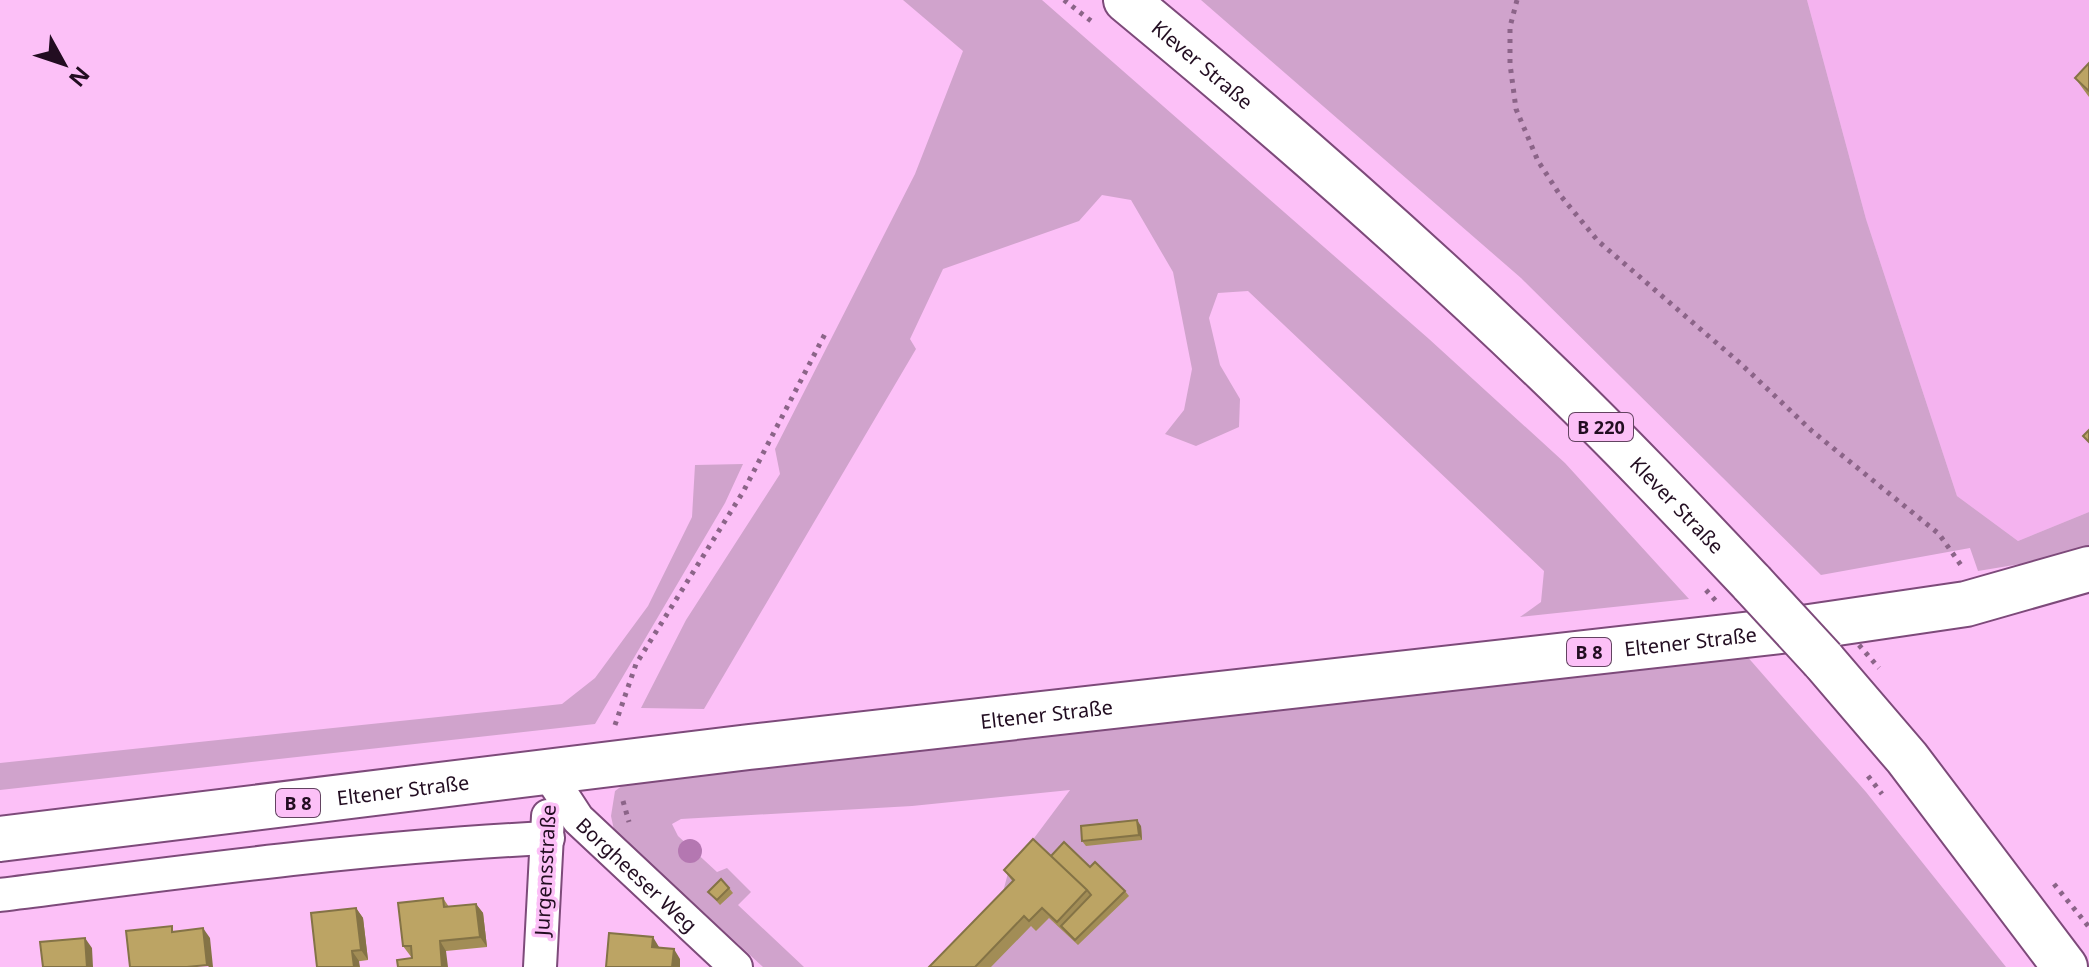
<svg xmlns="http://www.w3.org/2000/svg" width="2089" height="967" font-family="'Noto Sans',sans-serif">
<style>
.built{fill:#f4b3ef}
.green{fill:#d0a3cc}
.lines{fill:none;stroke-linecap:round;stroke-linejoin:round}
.street-casing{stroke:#7d4a7a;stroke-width:36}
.primary-casing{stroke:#7d4a7a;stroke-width:48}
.path{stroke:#8b6488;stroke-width:5;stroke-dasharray:4 6;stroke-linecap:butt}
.street{stroke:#fff;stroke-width:32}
.primary{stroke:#fff;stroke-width:44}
.primary-bridge-casing{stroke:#7d4a7a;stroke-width:48;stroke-linecap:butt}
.path-bridge{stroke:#8b6488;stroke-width:5;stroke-dasharray:4 6;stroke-linecap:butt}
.primary-bridge{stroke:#fff;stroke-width:44}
.tree{fill:#b477b1}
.wall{fill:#a28d56}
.shaded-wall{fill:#847346}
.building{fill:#bca464;stroke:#847346;stroke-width:2}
.labels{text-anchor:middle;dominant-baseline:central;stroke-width:7;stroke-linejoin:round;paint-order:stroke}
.shield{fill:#fcc0f7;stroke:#634361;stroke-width:2}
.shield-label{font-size:18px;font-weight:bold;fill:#220d21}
.street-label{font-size:20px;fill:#220d21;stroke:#fcc0f7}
</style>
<rect width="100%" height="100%" fill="#fcc0f7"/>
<path class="built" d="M1807,0h282v512l-71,29 -61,-45 -91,-277z"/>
<path class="green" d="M903,0h139l387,339 136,124 124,136 -169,18 21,-15 3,-31 -296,-280 -30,2 -9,25 11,47 20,34 -1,28 -43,19 -31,-12 19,-24 8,-41 -19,-97 -42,-72 -29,-5 -23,26 -136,48 -33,70 6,10 -212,360 -63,-1 45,-88 94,-146 -5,-25 140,-275 48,-123z
M1201,0h606l59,219 91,277 61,45 71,-29v34l-45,14 -66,11 -8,-23 -149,27 -300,-297z
M743,464l-18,39 -130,221 -595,66v-27l562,-59 33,-26 53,-72 44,-89 3,-52z
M1745,654l121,138 140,175h-1073l70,-75 5,-19 62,-83 -158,16 -231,13 -9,5 6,12 39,36 10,-4 24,24 -13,13 66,62h-41l-149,-137 -3,-14 4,-25 12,-9z"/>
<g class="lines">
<defs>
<g id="street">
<path id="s1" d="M548,773l30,46 158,148"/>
<path d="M0,895c182,-23 364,-48 548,-57"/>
<path d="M540,967l8,-151"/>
</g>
<g id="primary">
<path id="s2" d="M1126,0c144,119 284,241 418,370 72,69 140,141 208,213"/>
<path d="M1823,660l84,98 158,209"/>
<path id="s3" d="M0,839l749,-92 1040,-117 177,-26 123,-35"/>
</g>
</defs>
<use href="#street" class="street-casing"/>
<use href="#primary" class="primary-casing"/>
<path class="path" d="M1064,0l31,24
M1517,0l-7,27v37l6,45 22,52 22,34 38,46 143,123 71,67 127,103 24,34
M615,725l21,-61 107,-172 83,-160
M1868,776l14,18
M623,801l6,21
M2054,884l35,43"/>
<use href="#street" class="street"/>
<use href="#primary" class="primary"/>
<defs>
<path id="primary-bridge" d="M1752,583l71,77"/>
</defs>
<use href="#primary-bridge" class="primary-bridge-casing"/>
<path class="path-bridge" d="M1706,590l10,11
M1859,645l20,23"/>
<use href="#primary-bridge" class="primary-bridge"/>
</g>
<circle class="tree" cx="690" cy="851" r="12"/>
<path class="wall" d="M2089,63v34l-14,-19z
M1141,826l1,14 -56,6 -4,-5z
M1051,856l39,11 35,24 4,5 -51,49 -29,-27 -13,13 -5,-5 -40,41h-62l84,-85 -9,-12z
M729,888l4,5 -13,12 -12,-13z
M443,898l6,9 27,-3 7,9 4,34 -41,4 -34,7 -9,-12z
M356,908l7,10 5,42 -51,7z"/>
<path class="shaded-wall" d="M1137,820l4,6 1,14 -3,-5z
M476,904l7,9 4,34 -7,-10z
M356,908l7,10 5,42 -7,-10z
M203,928l7,10 3,29h-4l-2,-2z
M653,937l6,10 -1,10 -6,-10z
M85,938l7,10 1,19h-6z
M440,941l6,10 2,16h-6z
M674,949l6,10v8h-8z
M352,951l7,10 1,6h-6z"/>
<path class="building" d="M2089,63v28l-14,-13z
M2089,430v12l-6,-6z
M1137,820l2,15 -57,6 -1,-15z
M1033,839l54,51 -30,32 -15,-14 -13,13 -5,-5 -49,51h-46l85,-87 -10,-10z
M1064,842l26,25 5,-5 30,29 -50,49 -14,-14 30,-31 -4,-5 -36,-34z
M721,879l8,9 -12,12 -9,-8z
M443,898l1,9 32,-3 4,33 -40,4 2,26h-44l-1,-7 15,-2 -1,-12h-8l-5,-43z
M356,908l5,42 -9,1 2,16h-37l-6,-54z
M172,926v6l31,-4 4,37 -20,2h-57l-4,-36z
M609,933l44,4 -1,10 22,2 -2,18h-66z
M85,938l2,29h-44l-3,-25z"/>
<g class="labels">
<g class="shield">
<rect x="1569" y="413" width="64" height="28" rx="6"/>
<rect x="1567" y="638" width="44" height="28" rx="6"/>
<rect x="276" y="789" width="44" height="28" rx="6"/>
</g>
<g class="shield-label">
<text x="1601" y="427">B 220</text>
<text x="1589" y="652">B 8</text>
<text x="298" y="803">B 8</text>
</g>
<g class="street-label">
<text stroke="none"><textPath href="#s2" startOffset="100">Klever Straße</textPath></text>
<text stroke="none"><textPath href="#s2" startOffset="748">Klever Straße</textPath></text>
<text stroke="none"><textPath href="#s3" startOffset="1702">Eltener Straße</textPath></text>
<text stroke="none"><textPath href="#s3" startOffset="1054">Eltener Straße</textPath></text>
<text stroke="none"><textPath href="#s3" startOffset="406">Eltener Straße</textPath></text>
<text transform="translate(545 870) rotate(-87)">Jurgensstraße</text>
<text stroke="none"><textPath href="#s1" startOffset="136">Borgheeser Weg</textPath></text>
</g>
</g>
<g transform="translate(64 64) rotate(130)" stroke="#fcc0f7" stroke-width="6" paint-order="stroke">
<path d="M0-6L14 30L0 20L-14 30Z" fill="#220d21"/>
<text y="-12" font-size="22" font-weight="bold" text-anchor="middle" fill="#220d21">N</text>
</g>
</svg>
